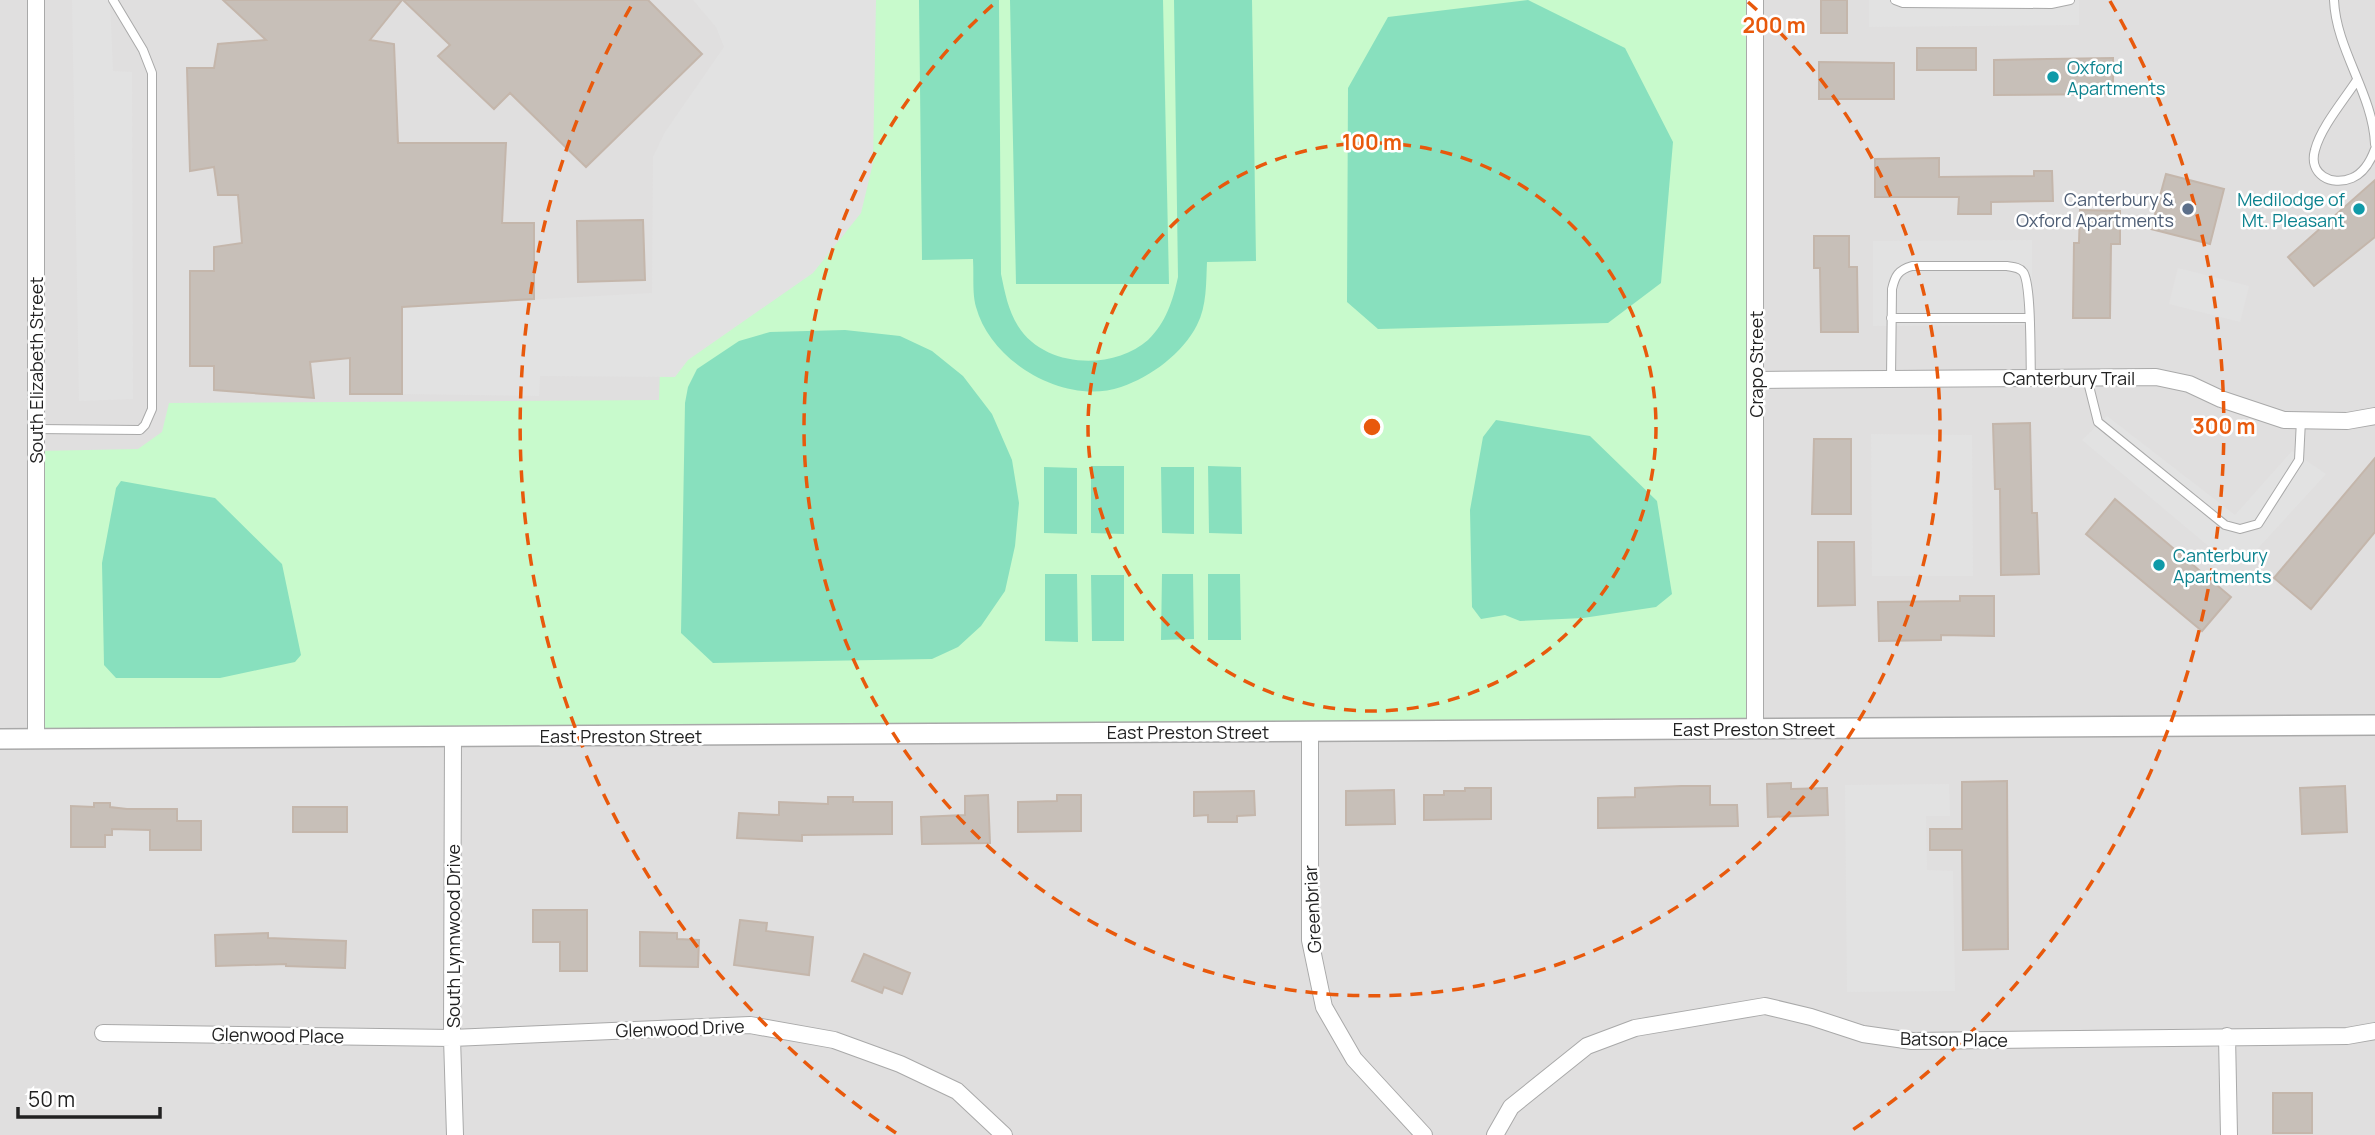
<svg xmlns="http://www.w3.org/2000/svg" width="2375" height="1135" font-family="Manrope,sans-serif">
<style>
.residential{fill:#e0dfdf}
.park{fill:#c8facc}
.pitch{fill:#88e0be}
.parking{fill:#e2e2e2}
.building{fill:#c7bfb8;stroke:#c4b6ab;stroke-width:2}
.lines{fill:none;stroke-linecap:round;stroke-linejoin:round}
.service-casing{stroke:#a9a9a9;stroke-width:10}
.minor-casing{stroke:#a9a9a9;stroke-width:18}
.tertiary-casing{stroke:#a9a9a9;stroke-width:22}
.service{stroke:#fff;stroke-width:8}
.minor{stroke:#fff;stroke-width:16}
.tertiary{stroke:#fff;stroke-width:19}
.ring{fill:none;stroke:#e8590c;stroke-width:3.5;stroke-dasharray:12 9}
.culture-dot{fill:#0f9aa8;stroke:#fff;stroke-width:2.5}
.service-dot{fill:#5c6f8a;stroke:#fff;stroke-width:2.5}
.labels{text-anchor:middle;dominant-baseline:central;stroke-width:5;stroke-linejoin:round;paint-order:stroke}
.culture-label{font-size:18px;fill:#0d838f;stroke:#fff;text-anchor:start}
.service-label{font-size:18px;fill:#4e5e75;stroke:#fff;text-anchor:end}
.street-label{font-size:18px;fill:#222;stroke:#fff}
.centre{fill:#e8590c;stroke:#fff;stroke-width:3.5}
.ring-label{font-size:21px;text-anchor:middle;font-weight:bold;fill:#e8590c;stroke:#fff;stroke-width:5;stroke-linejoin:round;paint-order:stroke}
</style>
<rect width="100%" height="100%" fill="#f2efe9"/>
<path class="residential" d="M0,0h2375v1135h-2375z"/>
<path class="park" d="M866,0h889v728l-1719,11v-288l102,-2 24,-17 7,-29 490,-3 1,-34z"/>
<path class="pitch" d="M919,0h80l2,274c4,19 7,36 17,52 26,42 95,45 130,14 18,-17 25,-40 30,-63l-4,-277h78l4,261 -49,1c-1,20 0,44 -10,63 -14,28 -46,52 -76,62 -55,19 -130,-24 -145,-80 -4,-14 -2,-32 -3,-48l-51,1z
M1010,0h153l6,284h-153z
M1528,0l97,48 48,94 -12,141 -53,40 -230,6 -31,-27 1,-214 40,-71z
M845,330l55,6 32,15 31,25 29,38 20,46 7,43 -4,43 -10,45 -24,35 -23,21 -26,12 -219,4 -32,-30 4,-230 3,-16 9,-18 42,-28 31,-9z
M1496,420l94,16 67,65 15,93 -16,13 -73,11 -63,3 -15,-6 -24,4 -9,-12 -2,-97 13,-73z
M1091,466h33v68l-33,-1z
M1208,466l33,1 1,67 -33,-1z
M1044,467l33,1v66l-33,-1z
M1161,467h33v67l-32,-1z
M121,481l94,17 67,66 19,91 -6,7 -75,16h-104l-12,-13 -2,-102 14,-75z
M1045,574h32l1,68 -33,-1z
M1162,574h31l1,65 -33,1z
M1208,574h32l1,66h-33z
M1091,575h33v66h-32z"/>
<path class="parking" d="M72,0h38l3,71 19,1 1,327 -54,2z
M693,0h183l-3,163 -12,50 -48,60 -125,87 -13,17 -135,-1 -1,20 -137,-2v-87l250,-14 1,-136 12,-25 59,-85 -8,-20z
M1869,0h210v25l-210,2z
M2032,240v85l-159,1v-85z
M2178,268l71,18 -9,36 -71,-18z
M2107,416l128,99 57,-64 34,23 -77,84 -24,2 -143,-120z
M1871,434l101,1 1,141h-101z
M1949,784l1,32h-24l1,54 26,1 2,120 -108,1 -2,-207z"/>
<path class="building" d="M223,0h179l-32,40 24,4 4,99h108l-4,80h32v76l-132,8v87h-52v-36l-40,4 4,36 -100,-8v-24h-24v-95h24v-24l28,-4 -4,-48h-20l-4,-28 -24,4 -3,-103h27l4,-24 48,-4z
M403,0h245l54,54 -116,113 -76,-74 -16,16 -56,-53 12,-11z
M1821,0h26v33h-26z
M1917,48h59v22h-59z
M2113,58v36l-119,1v-35z
M1819,62l75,1v36h-75z
M1939,158v19l95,-1v-5h18l1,30 -62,1v12h-33l1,-17h-84v-38z
M2166,174l58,15 -14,55 -59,-15z
M2375,180v57l-61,49 -26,-29z
M2080,210l40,1v33h-9l-1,74h-37l1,-75h5z
M643,220l2,60 -67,2 -1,-61z
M1814,236h35v31h8l1,65h-37l-1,-64h-6z
M2030,423l2,90h5l2,61 -38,1 -1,-86h-5l-2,-65z
M1814,439h37v75h-39z
M2375,458v74l-64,77 -37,-31z
M2115,499l116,98 -29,34 -116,-97z
M1818,542h36l1,63 -37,1z
M1960,596h34v40l-53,-1v5l-62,1 -1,-39 82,-1z
M2007,781l1,168 -45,1 -1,-100h-32v-21h32v-47z
M1791,783v6l36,-1 1,27 -60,2 -1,-33z
M1681,786h29v19h27l1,21 -140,2v-30l37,-1v-9z
M2345,786l2,46 -45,2 -2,-46z
M1465,788h26v31l-67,1v-25h20v-4h21z
M1394,790l1,34 -49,1v-34z
M1254,791l1,24 -18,1v6h-29v-7l-14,1v-24z
M988,795l2,48 -68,1 -1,-27 44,-2v-19z
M1057,795h24v36l-63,1v-30l39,-1z
M828,797h25v5h39v32l-90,1v6l-65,-3 2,-25 40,2v-13l49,2z
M94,803h16v4l17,2h50v12h24v29h-51v-20l-38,-1v6h-7v12h-34v-41l23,1z
M293,807h54v25h-54z
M533,910h54v61h-27v-29h-27z
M740,920l27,3 -1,8 47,6 -4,38 -75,-10z
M640,932l37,1v6l22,1 -1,27 -58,-1z
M268,933v5l78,3 -1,27 -59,-2v-2l-70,2 -1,-31z
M864,954l46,19 -8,21 -18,-7 -2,6 -30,-12z
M2273,1093h39v40h-39z"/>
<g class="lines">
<defs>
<path id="service" d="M1895,0l8,3 148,1 19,-4
M2334,0c2,50 39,94 41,144
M2357,80c-13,20 -36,47 -42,70 -7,24 16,37 37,28 12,-5 19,-18 23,-29
M1891,318h138
M2087,378l11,44 127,103 15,4 18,-5 41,-64 2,-40
M1891,379l1,-90c3,-13 6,-19 20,-23h95c6,1 12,1 16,6 9,12 7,87 8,106
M36,429l104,1 5,-5 7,-16v-336l-9,-23 -30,-50"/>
<path id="minor" d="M1755,0v728
M1756,380l400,-3 33,7 32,15 63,21 63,1 28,-5
M1310,731v209l14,67 30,52 70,76
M453,737l-1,301 3,97
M36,739v-739
M103,1033l349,5 298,-13 84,15 66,24 57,27 47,44
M2227,1036l2,99
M1495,1135l16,-28 76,-61 48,-18 130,-22 46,11 52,17 49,7 435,-5 28,-5"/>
<path id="tertiary" d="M0,739l2375,-14"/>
</defs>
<use href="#service" class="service-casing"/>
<use href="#minor" class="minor-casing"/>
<use href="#tertiary" class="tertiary-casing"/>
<use href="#service" class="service"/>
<use href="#minor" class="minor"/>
<use href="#tertiary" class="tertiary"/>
</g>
<g class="ring">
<circle cx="1372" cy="427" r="284"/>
<path d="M1748 2A568 568 0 1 1 996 2"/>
<path d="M896 1133A852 852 0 0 1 634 1M2110 1A852 852 0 0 1 1848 1133"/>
</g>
<g class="culture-dot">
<circle cx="2053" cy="77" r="7"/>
<circle cx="2359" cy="209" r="7"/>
<circle cx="2159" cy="565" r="7"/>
</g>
<circle class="service-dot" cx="2188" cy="209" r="7"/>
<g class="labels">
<g class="culture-label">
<text x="2067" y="67">Oxford<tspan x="2067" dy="21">Apartments</tspan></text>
<text x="2345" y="199" text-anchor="end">Medilodge of<tspan x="2345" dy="21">Mt. Pleasant</tspan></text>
<text x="2173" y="555">Canterbury<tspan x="2173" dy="21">Apartments</tspan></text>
</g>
<g class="service-label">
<text x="2174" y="199">Canterbury &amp;<tspan x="2174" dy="21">Oxford Apartments</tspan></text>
</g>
<g class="street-label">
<text transform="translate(1756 364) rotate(-90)">Crapo Street</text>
<text transform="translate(36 370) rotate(-90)">South Elizabeth Street</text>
<text x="2069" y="378">Canterbury Trail</text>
<text x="1754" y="729">East Preston Street</text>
<text x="1188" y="732">East Preston Street</text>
<text x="621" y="736">East Preston Street</text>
<text transform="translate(1312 909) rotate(-93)">Greenbriar</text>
<text transform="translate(453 936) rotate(-90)">South Lynnwood Drive</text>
<text transform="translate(680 1028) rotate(-2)">Glenwood Drive</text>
<text transform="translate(278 1035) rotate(1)">Glenwood Place</text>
<text transform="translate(1954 1039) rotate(1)">Batson Place</text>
</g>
</g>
<circle cx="1372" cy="427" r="10" class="centre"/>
<g class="ring-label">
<text x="1774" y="33">200 m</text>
<text x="1372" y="150">100 m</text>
<text x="2224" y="434">300 m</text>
</g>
<path d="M18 1107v10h142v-10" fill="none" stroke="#222222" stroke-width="3.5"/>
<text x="28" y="1107" font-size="21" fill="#222222" stroke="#ffffff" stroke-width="5" paint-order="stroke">50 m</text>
</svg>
